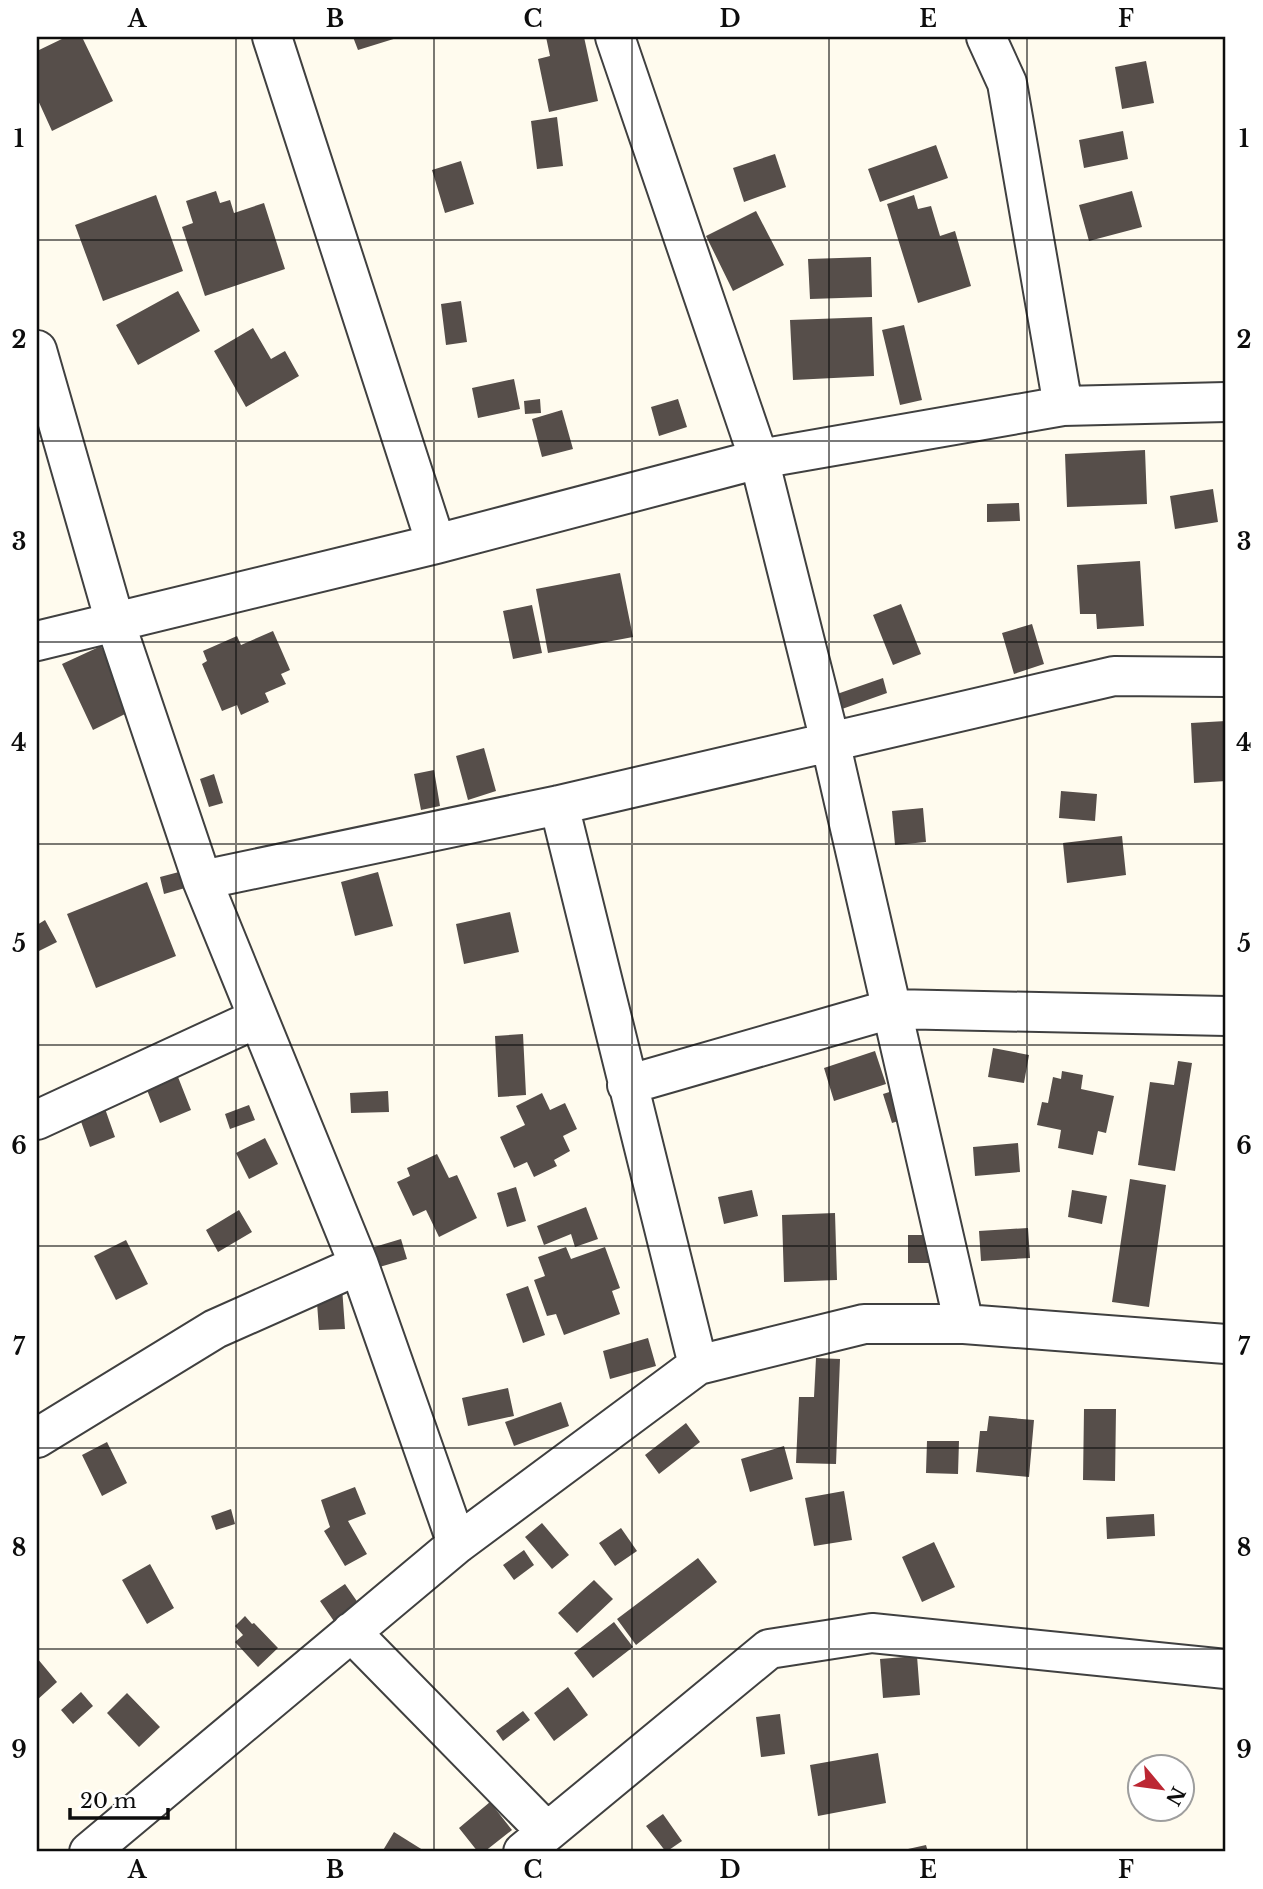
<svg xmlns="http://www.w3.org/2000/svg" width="1263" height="1889" font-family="'Libre Baskerville',serif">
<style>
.building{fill:#564e4a}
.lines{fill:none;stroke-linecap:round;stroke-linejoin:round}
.minor-casing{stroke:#404040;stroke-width:42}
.minor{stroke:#fff;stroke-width:38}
.grid{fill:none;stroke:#0d0d0d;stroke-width:2;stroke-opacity:0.55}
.neatline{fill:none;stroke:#0d0d0d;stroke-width:2.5}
.grid-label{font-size:23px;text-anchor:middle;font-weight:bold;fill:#0d0d0d}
</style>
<rect width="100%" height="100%" fill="#fffbee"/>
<path class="building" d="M66,37h16l31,64 -61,30 -15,-33v-47z
M353,37h47l-42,13z
M546,37h38l14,64 -49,11 -11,-53 12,-3z
M1146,61l8,42 -32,6 -7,-42z
M557,117l6,49 -26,3 -6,-48z
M1123,131l5,28 -44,9 -5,-28z
M936,145l12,33 -68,24 -12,-33z
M775,154l11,33 -42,15 -11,-34z
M461,161l13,43 -29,9 -13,-43z
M216,191l4,12 10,-3 4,13 30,-10 21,66 -80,27 -23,-69 11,-4 -7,-22z
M1132,191l10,36 -53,14 -10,-36z
M156,195l27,76 -80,30 -28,-76z
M914,195l4,14 13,-3 9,30 15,-5 16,55 -53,17 -31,-99z
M756,211l28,54 -51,26 -27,-55z
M871,257l1,40 -62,2 -2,-40z
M178,291l22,40 -62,34 -22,-40z
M461,301l6,41 -21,3 -5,-41z
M872,317l2,59 -81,4 -3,-60z
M904,325l18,75 -22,5 -18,-75z
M253,328l18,31 14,-8 14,25 -53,31 -32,-56z
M514,379l6,30 -42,9 -6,-30z
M540,399l1,14 -16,1 -1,-13z
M678,399l9,28 -28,9 -8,-29z
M562,410l11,39 -31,8 -10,-38z
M1145,450l2,54 -80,3 -2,-53z
M1213,489l5,33 -43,7 -5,-33z
M1019,503l1,18 -33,1v-18z
M1140,561l4,65 -47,3 -1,-15h-16l-3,-49z
M620,573l13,64 -85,16 -12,-64z
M901,604l20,50 -28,11 -20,-50z
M532,605l10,48 -29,6 -10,-48z
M1032,624l12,40 -30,10 -12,-41z
M273,631l17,39 -9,4 5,10 -21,9 4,9 -28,13 -4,-10 -15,6 -20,-47 5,-3 -4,-10 34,-15 4,9z
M101,646l30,65 -38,19 -31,-66z
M883,678l4,15 -45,16 -5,-15z
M1226,721v60l-32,2 -3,-60z
M484,748l12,43 -28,9 -12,-44z
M434,770l6,36 -19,4 -7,-36z
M214,774l9,29 -14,4 -9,-28z
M1061,791l36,3 -2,27 -36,-3z
M923,808l3,34 -31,3 -3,-34z
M1122,836l4,39 -59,8 -4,-40z
M194,868l5,16 -35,10 -4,-17z
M378,872l15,54 -38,10 -14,-54z
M147,882l29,74 -80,32 -29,-74z
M510,912l9,40 -55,12 -8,-40z
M45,920l12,22 -18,9 -2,-4v-22z
M523,1034l3,61 -28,2 -3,-61z
M993,1048l36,7 -5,28 -36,-6z
M875,1051l11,33 -52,17 -10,-33z
M1178,1061l14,2 -17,108 -37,-6 12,-83 24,3z
M1062,1071l21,4 -2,14 33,7 -8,37 -8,-2 -5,24 -35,-7 3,-18 -24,-5 5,-23 6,1 5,-26 8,2z
M178,1077l13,33 -31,13 -13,-33z
M899,1089l9,29 -16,5 -9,-29z
M388,1091l1,21 -38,1 -1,-20z
M542,1093l8,17 15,-7 12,26 -14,7 7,15 -16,9 3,6 -23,11 -7,-15 -13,6 -14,-31 25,-12 -9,-19z
M103,1103l12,34 -25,10 -12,-34z
M249,1105l6,15 -25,9 -5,-15z
M265,1138l13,26 -29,15 -13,-26z
M1018,1143l2,29 -45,4 -2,-29z
M437,1154l12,24 8,-3 20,43 -38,19 -13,-27 -13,6 -16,-34 13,-6 -3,-8z
M1130,1179l36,6 -17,122 -37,-5z
M516,1187l10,34 -19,6 -10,-34z
M752,1190l6,26 -34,8 -6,-27z
M1072,1190l35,6 -5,28 -34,-7z
M586,1207l12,32 -23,8 -4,-13 -27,11 -7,-19z
M239,1210l13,22 -34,20 -12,-22z
M835,1213l2,67 -53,2 -2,-67z
M1028,1228l2,30 -49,3 -2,-30z
M908,1235h40v28h-40z
M401,1239l6,20 -31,9 -5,-20z
M126,1240l22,44 -32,16 -22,-44z
M566,1247l5,12 34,-12 15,41 -8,3 8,23 -56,21 -8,-21 -9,2 -13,-36 11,-4 -7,-19z
M528,1286l17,49 -22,8 -17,-49z
M342,1287l3,42 -26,1 -3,-41z
M648,1338l8,28 -46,13 -7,-28z
M816,1358l24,1 -4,105 -40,-1 3,-66h15z
M508,1388l6,28 -46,10 -6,-28z
M561,1402l8,24 -55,20 -9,-24z
M1084,1409h32l-1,72 -32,-1z
M989,1416l45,4 -5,57 -53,-5 4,-41h7z
M686,1423l14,19 -41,32 -14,-19z
M927,1441h32l-1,33 -32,-1z
M107,1442l20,41 -25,13 -20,-41z
M784,1446l9,33 -43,13 -9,-33z
M355,1487l11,27 -18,7 19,33 -22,12 -21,-35 6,-4 -9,-27z
M844,1491l8,49 -38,6 -9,-48z
M231,1509l4,15 -19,6 -5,-14z
M1154,1514l1,22 -48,3 -1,-22z
M542,1523l27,32 -17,14 -27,-32z
M621,1528l16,23 -22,15 -16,-23z
M934,1542l21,45 -33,15 -20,-45z
M524,1550l10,15 -20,15 -11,-15z
M698,1558l19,24 -81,63 -19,-26z
M150,1564l24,44 -27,16 -25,-44z
M594,1580l19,19 -36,34 -19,-20z
M345,1584l18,26 -25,17 -18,-26z
M245,1616l7,8 2,-1 24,25 -20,19 -23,-25 8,-7 -8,-9z
M614,1622l19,25 -40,31 -19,-25z
M917,1656l3,39 -37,3 -3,-39z
M37,1658l20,24 -20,18z
M568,1687l20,28 -34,26 -20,-28z
M81,1692l12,14 -20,18 -12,-14z
M127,1693l33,34 -21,20 -32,-34z
M523,1711l7,9 -27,21 -7,-10z
M780,1714l5,40 -24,3 -5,-40z
M878,1753l8,50 -68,13 -8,-51z
M490,1802l22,28 -28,22h-6l-19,-24z
M663,1814l19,27 -16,11 -20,-26z
M394,1832l32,20h-44z
M926,1845l2,7h-29v-1z"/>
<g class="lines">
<defs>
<path id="minor" d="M272,37l164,507
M615,37l144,422 71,282 134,583
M986,37l21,46 56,323
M37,350l78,272 87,258 157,385 98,279
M37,641l399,-97 323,-85 304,-53 163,-4
M559,805l139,560
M202,880l357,-75 555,-129 112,1
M627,1085l264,-76 335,7
M37,1120l221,-102
M37,1438l178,-109 144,-64
M351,1632l195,199
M89,1852l368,-308 241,-179 166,-41h100l262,20
M523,1852l246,-203 103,-16 354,36"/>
</defs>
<use href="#minor" class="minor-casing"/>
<use href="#minor" class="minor"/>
</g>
<path class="grid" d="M236,37v1815M434,37v1815M632,37v1815M829,37v1815M1027,37v1815M37,240h1189M37,441h1189M37,642h1189M37,844h1189M37,1045h1189M37,1246h1189M37,1448h1189M37,1649h1189"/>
<rect width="1263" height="1889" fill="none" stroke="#ffffff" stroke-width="77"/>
<g transform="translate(1161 1788) rotate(119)"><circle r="33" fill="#ffffff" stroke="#9e9e9e" stroke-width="2"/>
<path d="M0-5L12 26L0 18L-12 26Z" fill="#bc2733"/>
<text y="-10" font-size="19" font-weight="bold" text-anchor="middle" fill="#0d0d0d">N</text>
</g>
<path d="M70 1808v10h98v-10" fill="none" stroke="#0d0d0d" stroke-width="3.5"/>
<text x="80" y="1808" font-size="21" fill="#0d0d0d" stroke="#ffffff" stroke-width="5" paint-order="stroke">20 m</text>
<rect x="38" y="38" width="1186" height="1812" class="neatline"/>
<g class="grid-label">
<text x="137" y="27">A</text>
<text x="335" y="27">B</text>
<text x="533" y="27">C</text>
<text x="730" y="27">D</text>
<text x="928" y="27">E</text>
<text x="1126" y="27">F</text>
<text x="19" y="147">1</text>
<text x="1244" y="147">1</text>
<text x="19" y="348">2</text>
<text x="1244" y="348">2</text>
<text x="19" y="550">3</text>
<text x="1244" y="550">3</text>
<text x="19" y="751">4</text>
<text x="1244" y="751">4</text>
<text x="19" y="952">5</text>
<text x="1244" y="952">5</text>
<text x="19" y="1154">6</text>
<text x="1244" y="1154">6</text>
<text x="19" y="1355">7</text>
<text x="1244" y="1355">7</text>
<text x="19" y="1556">8</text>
<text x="1244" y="1556">8</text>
<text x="19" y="1758">9</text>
<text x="1244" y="1758">9</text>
<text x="137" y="1878">A</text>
<text x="335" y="1878">B</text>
<text x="533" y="1878">C</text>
<text x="730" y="1878">D</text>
<text x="928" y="1878">E</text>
<text x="1126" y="1878">F</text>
</g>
</svg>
